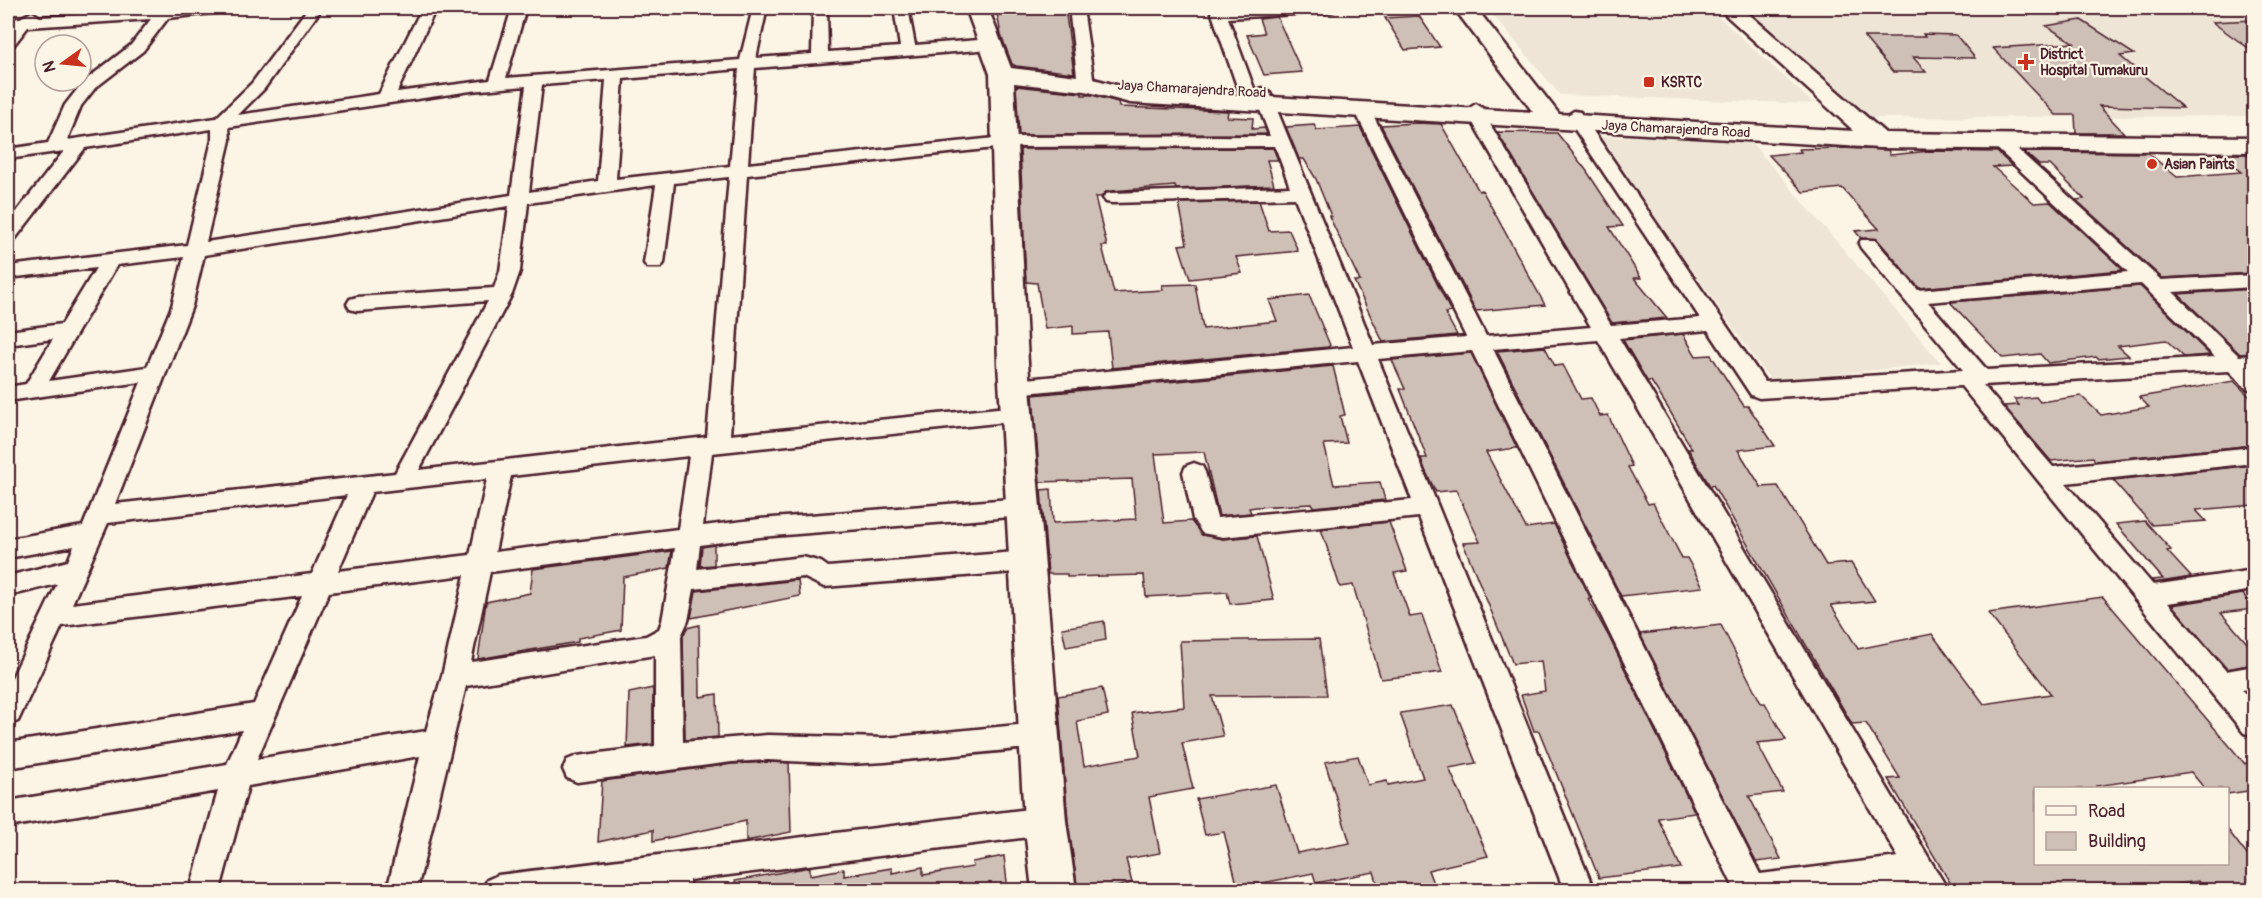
<svg xmlns="http://www.w3.org/2000/svg" width="2262" height="898" font-family="Pangolin,sans-serif">
<style>
.built{fill:#eee5d7}
.building{fill:#cfc0b7;stroke:#4a1f2b;stroke-width:1.5}
.lines{fill:none;stroke-linecap:round;stroke-linejoin:round}
.street-casing{stroke:#4a1f2b;stroke-width:5}
.secondary-casing{stroke:#4a1f2b;stroke-width:5}
.street{fill:#fcf5e5;fill-rule:evenodd}
.secondary{fill:#fcf5e5;fill-rule:evenodd}
.poi-dot{fill:#c8321e;stroke:#fcf5e5;stroke-width:2}
.labels{text-anchor:middle;dominant-baseline:central;stroke-width:4.5;stroke-linejoin:round;paint-order:stroke}
.far-poi-label{font-size:14px;font-weight:bold;fill:#4a1f2b;stroke:#fcf5e5;text-anchor:start}
.far-street-label{font-size:14px;fill:#4a1f2b;stroke:#fcf5e5}
</style>
<rect width="100%" height="100%" fill="#fcf5e5"/>
<filter id="ink" filterUnits="userSpaceOnUse"><feTurbulence type="fractalNoise" baseFrequency=".0167" numOctaves="2"/><feDisplacementMap in="SourceGraphic" scale="12" xChannelSelector="R" yChannelSelector="G"/><feConvolveMatrix kernelMatrix="1 2 1 2 8 2 1 2 1" color-interpolation-filters="sRGB"/></filter>
<g filter="url(#ink)">
<path class="built" d="M1487,8h222l105,96 -254,-9z
M1739,8h515v108l-394,2z
M1746,136l195,227 -170,18 -173,-244z"/>
<path class="building" d="M996,8h69l9,65 -58,-7 -4,-2 -11,-29z
M1419,16l21,31 -35,3 -20,-32z
M1277,17l25,55 -38,3 -17,-40 17,-2 -5,-14z
M2081,20l53,34 -14,2 63,52 -84,-2 25,27h-48l-1,-18h-19l-63,-67 81,-5 -28,-17z
M2254,20v32l-42,-30z
M1923,34l33,1 19,23 -62,-1 13,15h-33l-29,-35h61z
M1016,86l66,7v2h10l26,7 1,5 109,4 -1,6 26,1 -1,11 13,-1 2,6 -248,1z
M1417,123l24,1 38,67 3,-1 63,115 -69,6 -95,-186z
M1314,125l3,5 43,-3 91,185 -6,1 12,22 -74,7 -29,-61h6l-31,-65h2l-15,-37 -12,-20h-5l-13,-32z
M1497,132l60,1 29,37 37,56 -14,1 32,51h-7l33,40 -55,5z
M1273,148l5,12h-11l7,25 -98,4 -1,-3 -63,5 -6,1 -5,5h-6l12,49h-5l12,47 49,-3 -1,-5 33,-1 8,45 74,-8 -8,-21 40,-5 21,50 -2,2 -216,21 -4,-36 -35,2v-8l-28,3 -8,-46 -11,-1 -6,-133z
M1841,148l47,2 2,5 40,-4 67,1 15,14 -19,1 41,36 16,-1 73,68 -204,18 -42,-49 -16,-1 -6,-7 24,-2 -37,-41 -39,4 -34,-37 32,-3 -2,-3z
M2024,152l124,1 29,24 64,-5 -24,-18h37v119l-92,5 -86,-78 8,-1 -34,-34h-11z
M1259,201l10,30 20,-1 9,21 -62,6 6,16 -52,6 -11,-34 8,-1 -8,-41z
M2140,286l70,69 -26,2 -18,-17 -48,6 11,10 -31,3 -2,-2 -48,6 -8,-9 -37,4 -53,-56z
M2254,289v64l-14,1 -62,-60z
M1683,334l13,22 15,-1 21,33 12,18h4l27,40 -37,4 23,37 17,-1 48,79 25,-2 24,38 -44,4 27,44 74,-15 52,70 67,-10 -63,-81 115,-16 142,167 9,-7v33l-26,4v-5h-23l-14,-17 -95,14 2,3h-62v75h192v-34l26,34v27h-49l-7,-10 -62,10h-181l-67,-112 12,-1 -34,-55 -14,1 -139,-239 -3,1 -22,-37h4l-24,-41 -17,-27h-4l-24,-41z
M1545,347l10,19 8,-1 18,34 10,-1 9,18 8,-1 24,51 -4,1 20,37 5,-1 29,55h5l16,29 -82,9 -124,-245z
M1471,353l46,95 -31,4 40,76 28,-4 37,75h-3l21,38 86,176 -37,5 23,50 -82,10 -60,-147h-5l-13,-36 24,-4 -4,-30 -28,3 -50,-121 17,-1 -24,-52 -20,2 -11,-22 -4,-12h6l-27,-69h5l-13,-29z
M1333,366l12,49 -5,1 7,27 -23,1 10,41 46,-3 5,18 -72,7 -1,-3 -56,3 -7,1 2,5 -32,3 -15,-64 -49,2 9,69 27,-2 11,14 21,4 34,-3 17,64 -44,4 -3,-12 -81,5 -2,-22 -77,2v-3h-19l-7,-84 10,-1 2,34 83,-4 -4,-40 -92,3 -7,-87z
M2234,381l20,20v44l-159,16 -2,-4 -42,4 -47,-55 15,-1 -5,-6 22,-2 4,5 41,-6 20,19 48,-8 -10,-10z
M2254,465v40l-58,5 10,11 -54,4 -39,-45z
M2145,521l26,29 -4,1 24,26 -37,6 -2,-3 11,-1 -47,-55z
M1389,522l18,49 -13,2 16,44 12,-2 20,57 -61,7 -28,-94 -13,2 -19,-58z
M714,545v20l-14,1 2,-19z
M672,551l-3,17 -46,9 -2,53 -43,8v4l-100,17 8,-57 44,-9 3,-24z
M798,580l2,16 -109,22 5,-27z
M2243,594l11,15 -33,4 33,38v13l-27,5 -55,-64z
M1104,621l2,19 -40,7 -4,-19z
M699,625l1,72 17,-3 1,43 -33,3 -2,-104 4,-8z
M1721,625l40,78h4l21,37 -29,3 26,49 -34,4 32,63 -25,3 -116,-228z
M1319,639l8,56 -115,1 11,40 -41,7 11,46 -44,8 11,56 -34,6 6,24 -32,8h-22l-10,-70 -10,-125 44,-8 6,27 -31,6 7,45 56,-10 -8,-43 52,-6 -4,-66z
M653,688v56l-26,3 2,-54z
M1453,705l23,58 -27,5 39,88 -60,14 8,21h-56l-6,-19 -58,11 -3,-10 -75,15 -14,-56 -19,3 -9,-36 80,-14 21,68 53,-10 -25,-81 33,-6 10,29 19,-4 1,4 35,-7 -23,-65z
M768,762l21,1 2,69 -45,9v-20l-93,20v-11l-55,12 4,-61 130,-17z
M1004,856l4,35h-272l-1,-10 75,-14v8l34,-6v7l48,-8v5l31,-6v8l50,-8 -1,-5z"/>
<g class="lines">
<defs>
<path id="street" d="M161,8h68l-7,4 -54,6 -25,33 -48,37 -14,18 -14,34 149,-22 36,-35 56,-75h14l-58,81 -26,26 141,-21 43,-86h14l-39,84 93,-12 22,-72h14l-20,70 234,-18 13,-52h14l-11,50 56,-4 1,-46h14l1,44 72,-5 -6,-39h14l7,37 76,-6 8,5 -8,5 -236,19 -7,96 256,-27 266,-1 -16,-42 -7,3 -8,-5 -29,-84h125l-2,3 -5,1 -100,6 27,73 7,-3 8,5 103,252 93,-8 -112,-228 8,-5 8,5 116,227 105,-9 -122,-211 -1,-7 8,-5 8,5 1,7 126,209 89,-7 -134,-202 8,-5 6,1 185,270 198,-12 -102,-122 -2,-4 2,-4h14l43,50 210,-18 -139,-131 3,-4h12l157,143 93,-5v12l-81,5 66,64 15,-1v35l-8,-2 -17,-17 -246,14 70,82 201,-20v16l-188,20 87,102 101,-15v20l-86,13 58,68 28,-5v22l-12,2 12,15v31l-10,-3 -283,-347 -202,12 -8,-3 -43,-65 -89,8 329,552h-31l-4,-6 -50,6h-128l-263,-539 -94,8 216,531h-30l-145,-373 -196,20 -21,-4 -9,-14 -10,-47 3,-6 8,-3 8,3 3,6 12,46 195,-18 -54,-139 -343,33 -8,-2 -3,-5 3,-5 8,-2 338,-33 -58,-149 -183,5 -6,-1 -3,-4 3,-4 6,-1 178,-6 -15,-41 -271,1 -257,28 -17,260 287,-29 8,2 3,6 -3,6 -313,33 -9,73 57,-7 263,-21 8,3 4,6 -4,6 -8,3 -263,21 -60,8 -3,24 106,-12 18,5 7,5 199,-16 9,3 3,7 -3,7 -9,3 -203,16 -21,-10 -109,12 -6,32 -7,15 2,106 85,-7 117,3 154,-15 10,3 4,9 -4,9 -10,3 -154,15 -36,2 -81,-4 -36,2 -155,20 -10,-4 -4,-9 4,-9 10,-4 78,-10v-91l-189,31 -49,204h-30l33,-134 -172,30 -28,104h-30l28,-99 -210,36v-26l219,-37 15,-34 -234,38v-25l246,-39 48,-108 -240,30 -44,95 -10,4v-39l49,-102 -49,12v-20l60,-15 6,-15 -66,12v-19l75,-13 58,-144 -133,19v-14l18,-3 27,-45 -45,6v-14l54,-7 34,-56 -88,10v-12l179,-21 25,-105v-11l-127,19 -70,91 -7,2v-18l56,-72 -56,8v-10l40,-6 17,-38 18,-23 48,-37 20,-26 -123,8 -15,19 -5,2v-15l4,-6h-4v-8l12,-1 12,-6 8,5 77,-4zM739,69l-9,97 -114,13 7,-100zM606,80l-8,101 -69,11 13,-107zM526,86l-15,109 -305,47 24,-102 -1,-13 242,-36zM729,177l-22,260 -288,33 93,-176 8,-23 8,-68 128,-18 -12,78 3,4h14l3,-4 10,-80zM509,206l-9,65 -6,17 -137,9 -7,2 -3,5 3,5 7,2 131,-10 -93,172 -280,31 77,-198 12,-51zM184,257l-12,49 -25,61 -98,14 68,-116zM2141,284l74,73 -228,13 -59,-68zM1598,340l300,517 -138,17 -267,-525zM689,456l-11,73 -183,23 16,-76zM487,479l-17,76 -132,16 34,-79zM347,495l-35,79 -240,30 36,-81zM675,548l-13,73 -3,8 -13,7 -175,26 19,-90zM465,575l-23,101 -16,55 -169,28 72,-167z
M1069,8h14l11,76 -2,3h-12l-2,-3z
M1045,807l10,4 4,10 -4,10 -10,4 -356,45v10h-30v-6l-50,6h-126l4,-10 11,-5z"/>
<path id="secondary" d="M966,8h22l23,60 75,9 45,12 402,23 -79,-104h22l83,106 295,17 -136,-123h24l143,125 369,4v15l-375,-4 -749,-45 -45,-12 -71,-8 14,280 38,458 10,69h-44l-8,-69 -26,-458 -8,-289z"/>
</defs>
<use href="#street" class="street-casing"/>
<use href="#secondary" class="secondary-casing"/>
<use href="#street" class="street"/>
<use href="#secondary" class="secondary"/>
</g>
</g>
<g class="poi-dot">
<path d="M2023 53h6v6h6v6h-6v6h-6v-6h-6v-6h6z"/>
<rect x="1643" y="76" width="12" height="12" rx="3"/>
<circle cx="2152" cy="164" r="6"/>
</g>
<g class="labels">
<g class="far-poi-label">
<text x="2040" y="54">District<tspan x="2040" dy="16">Hospital Tumakuru</tspan></text>
<text x="1661" y="82">KSRTC</text>
<text x="2164" y="164">Asian Paints</text>
</g>
<g class="far-street-label">
<text transform="translate(1192 89) rotate(3)">Jaya Chamarajendra Road</text>
<text transform="translate(1676 129) rotate(3)">Jaya Chamarajendra Road</text>
</g>
</g>
<rect width="2262" height="898" fill="none" stroke="#fcf5e5" stroke-width="30"/>
<rect x="15" y="15" width="2232" height="868" fill="none" stroke="#4a1f2b" stroke-width="2" filter="url(#ink)"/>
<rect x="2034" y="787" width="195" height="78" fill="#fcf5e5" stroke="#b59f9b" stroke-width="1.5"/>
<rect x="2046" y="806" width="30" height="9" fill="#fcf5e5" stroke="#b59f9b" stroke-width="1.5"/>
<text x="2088" y="817" font-size="18" fill="#4a1f2b">Road</text>
<rect x="2046" y="832" width="30" height="18" fill="#cfc0b7" stroke="#b59f9b" stroke-width="1.5"/>
<text x="2088" y="847" font-size="18" fill="#4a1f2b">Building</text>
<g transform="translate(63 63) rotate(255)"><circle r="28" fill="#fcf5e5" stroke="#b59f9b" stroke-width="1.5"/>
<path d="M0-4.5L10 22L0 15L-10 22Z" fill="#c8321e"/>
<text y="-9" font-size="16" font-weight="bold" text-anchor="middle" fill="#4a1f2b">N</text>
</g>
</svg>
